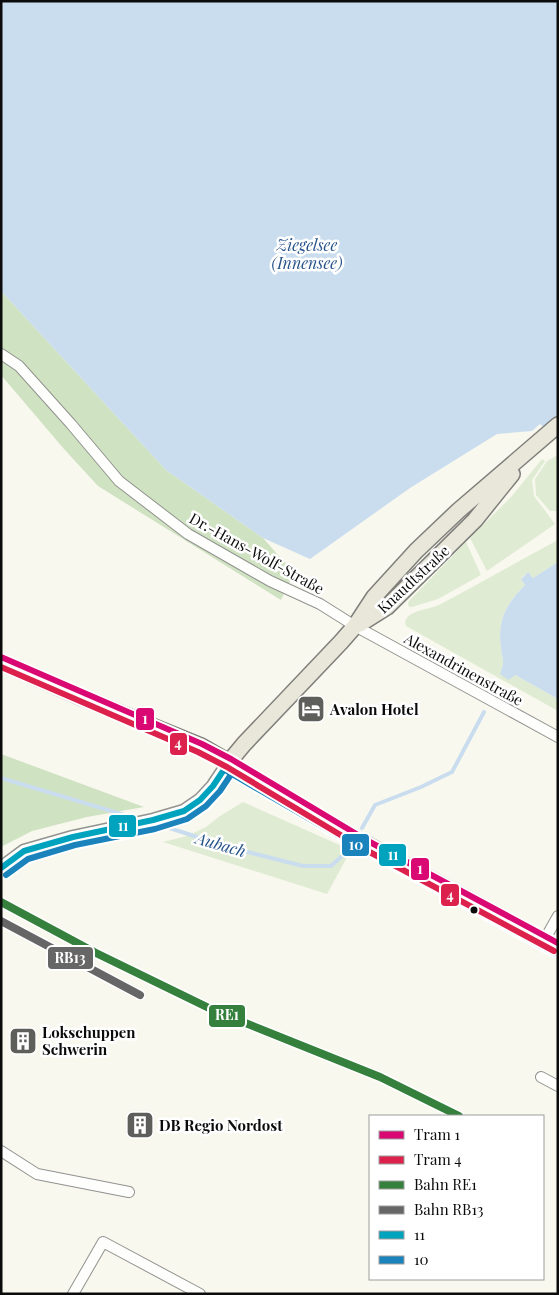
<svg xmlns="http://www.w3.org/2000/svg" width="559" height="1295" font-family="'Playfair Display',serif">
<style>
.green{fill:#dfebd2}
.forest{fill:#cfe2c1}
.water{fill:#caddee}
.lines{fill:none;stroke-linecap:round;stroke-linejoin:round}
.stream{stroke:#caddee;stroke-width:4}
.minor-casing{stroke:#92928e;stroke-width:12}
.tertiary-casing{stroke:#92928e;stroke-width:15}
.primary-casing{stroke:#7f7f7b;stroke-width:18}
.minor{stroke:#fefefd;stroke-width:10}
.tertiary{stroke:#fefefd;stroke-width:12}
.primary{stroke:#e9e7da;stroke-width:15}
.bus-1-casing{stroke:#fff;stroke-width:10}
.bus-2-casing{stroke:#fff;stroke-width:10}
.bus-1{stroke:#00a3be;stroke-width:6}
.bus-2{stroke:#1b83bc;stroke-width:6}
.rail-1-casing{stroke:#fff;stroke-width:11}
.rail-2-casing{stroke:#fff;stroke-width:11}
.rail-1{stroke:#36803d;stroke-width:8}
.rail-2{stroke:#666;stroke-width:8}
.tram-1-casing{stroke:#fff;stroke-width:10}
.tram-2-casing{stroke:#fff;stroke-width:10}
.tram-1{stroke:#da0873;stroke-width:6}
.tram-2{stroke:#db214c;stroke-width:6}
.bus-dot{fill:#0b0b0b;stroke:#fff;stroke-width:2}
.labels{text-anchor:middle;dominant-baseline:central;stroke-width:5;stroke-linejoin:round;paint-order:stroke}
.street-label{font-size:15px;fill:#0b0b0b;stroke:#fff}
.poi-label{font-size:15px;font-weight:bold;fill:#0b0b0b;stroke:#fff;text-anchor:start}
.water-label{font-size:16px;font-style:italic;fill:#26538a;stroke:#fff}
.line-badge{stroke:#fff;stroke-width:2}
.badge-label{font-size:14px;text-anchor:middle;font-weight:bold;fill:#fff}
</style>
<rect width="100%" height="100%" fill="#f8f8ef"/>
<path class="green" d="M558,455v56h-8l-14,-16 -1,-16 12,-18z
M542,459l3,2 -13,19 2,16 21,28 -68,47 -17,-33 17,-17 7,6 -7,-6 25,-25z
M558,540v22l-25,16 -5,-6 -7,6 4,7c-19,19 -28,34 -24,63 2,15 4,11 -1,26l15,1 43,24v12l-152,-85c-5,-16 25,-16 35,-22 39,-21 78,-43 117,-64z
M466,542l15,33 -43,24 -26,8h-3l-1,-3 1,-3z
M243,802l108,48 -24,44 -164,-52 24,-6 19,-9 14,-11z"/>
<path class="forest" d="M1,291l165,179 97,68 31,35 -13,27 -183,-114 -34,-37 -63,-74z
M1,754l143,53 -57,10 -55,14 -31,16z"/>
<path class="water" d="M1,1h557v439l-18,-16 -8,7 -35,3 -87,54 -100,71 -47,-21 -97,-68 -165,-179z
M558,562v137l-43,-24 -6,5 -9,-6c5,-15 3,-11 1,-26 -4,-28 5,-44 24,-63l-4,-6 7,-7 5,6z"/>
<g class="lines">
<path class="stream" d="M1,778l137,41
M154,823l74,24 75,19h28l20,-18
M362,828l13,-23 46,-18 31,-15 32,-60"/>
<defs>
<path id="minor" d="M1,354l18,12 52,58 48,57 69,53 82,47 50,23 35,22 203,111
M229,762l121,70 208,113
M545,939l13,-23
M541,1077l17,9
M1,1151l36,23 92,18
M73,1294l30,-52 97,52"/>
<path id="tertiary" d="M1,868l23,-17 49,-14 80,-17 31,-9 16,-11 13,-14 16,-24"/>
<path id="primary" d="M360,624l27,-17 88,-87 37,-46
M1,662l82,36 118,48 28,16 15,-18 97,-102 14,-16 19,-29 42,-46 42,-40 100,-86"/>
</defs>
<use href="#minor" class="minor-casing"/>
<use href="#tertiary" class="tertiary-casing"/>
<use href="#primary" class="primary-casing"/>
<use href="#minor" class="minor"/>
<use href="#tertiary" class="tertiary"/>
<use href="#primary" class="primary"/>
<defs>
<path id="bus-1" d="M229,762l121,70 208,113
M1,868l23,-17 49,-14 80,-17 31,-9 16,-11 13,-14 16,-24"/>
<path id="bus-2" d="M225,770l121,70 208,113
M6,875l22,-16 47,-14 80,-16 32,-10 19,-13 14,-15 16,-24"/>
</defs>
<use href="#bus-1" class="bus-1-casing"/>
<use href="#bus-2" class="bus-2-casing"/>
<use href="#bus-1" class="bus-1"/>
<use href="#bus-2" class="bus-2"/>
<defs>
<path id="rail-1" d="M1,902l95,51 117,57 167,67 79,39"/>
<path id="rail-2" d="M1,921l139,74"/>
</defs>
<use href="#rail-1" class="rail-1-casing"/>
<use href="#rail-2" class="rail-2-casing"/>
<use href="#rail-1" class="rail-1"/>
<use href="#rail-2" class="rail-2"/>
<defs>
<path id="tram-1" d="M1,657l201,87 29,15 137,82 190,102"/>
<path id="tram-2" d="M1,667l197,85 29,15 137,82 190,102"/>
</defs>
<use href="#tram-1" class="tram-1-casing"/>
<use href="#tram-2" class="tram-2-casing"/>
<use href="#tram-1" class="tram-1"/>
<use href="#tram-2" class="tram-2"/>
</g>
<defs>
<symbol id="hotel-square" viewBox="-11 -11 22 22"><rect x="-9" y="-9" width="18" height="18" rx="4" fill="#5e5e5b" stroke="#fff"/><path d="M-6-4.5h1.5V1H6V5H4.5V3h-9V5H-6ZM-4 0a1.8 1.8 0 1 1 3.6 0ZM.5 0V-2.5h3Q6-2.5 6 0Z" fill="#fff"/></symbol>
<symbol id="building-square" viewBox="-11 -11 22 22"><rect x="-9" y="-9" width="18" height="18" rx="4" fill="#5e5e5b" stroke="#fff"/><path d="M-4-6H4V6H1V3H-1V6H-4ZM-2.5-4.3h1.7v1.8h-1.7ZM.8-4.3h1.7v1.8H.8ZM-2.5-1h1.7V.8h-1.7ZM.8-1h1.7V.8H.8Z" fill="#fff"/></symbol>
</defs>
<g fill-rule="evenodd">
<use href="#hotel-square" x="295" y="693" width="32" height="32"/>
<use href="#building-square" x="7" y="1025" width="32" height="32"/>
<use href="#building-square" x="124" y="1109" width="32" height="32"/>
</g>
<circle class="bus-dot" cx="474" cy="910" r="4.5"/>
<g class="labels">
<g class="street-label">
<text transform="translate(257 553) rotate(29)">Dr.-Hans-Wolf-Straße</text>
<text transform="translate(413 579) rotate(-43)">Knaudtstraße</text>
<text transform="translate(464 669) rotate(29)">Alexandrinenstraße</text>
</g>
<g class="poi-label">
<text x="330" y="709">Avalon Hotel</text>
<text x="42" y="1032">Lokschuppen<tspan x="42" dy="17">Schwerin</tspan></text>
<text x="159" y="1125">DB Regio Nordost</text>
</g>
<g class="water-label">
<text x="307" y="244">Ziegelsee<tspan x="307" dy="18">(Innensee)</tspan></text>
<text transform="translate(221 844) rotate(16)">Aubach</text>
</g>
</g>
<g class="line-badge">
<rect x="135" y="707" width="20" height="24" rx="5" fill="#da0873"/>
<rect x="169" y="732" width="19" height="24" rx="5" fill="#db214c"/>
<rect x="108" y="814" width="29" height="24" rx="5" fill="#00a3be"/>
<rect x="341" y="833" width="29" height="24" rx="5" fill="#1b83bc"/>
<rect x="378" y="843" width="29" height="24" rx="5" fill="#00a3be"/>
<rect x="410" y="857" width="20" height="24" rx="5" fill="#da0873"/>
<rect x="440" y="883" width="20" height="24" rx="5" fill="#db214c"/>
<rect x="47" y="946" width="47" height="24" rx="5" fill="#666"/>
<rect x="208" y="1004" width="38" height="24" rx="5" fill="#36803d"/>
</g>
<g class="badge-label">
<text x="145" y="724">1</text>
<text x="178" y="748">4</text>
<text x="123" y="831">11</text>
<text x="356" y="850">10</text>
<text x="393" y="860">11</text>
<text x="420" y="874">1</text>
<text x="450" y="900">4</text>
<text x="70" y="963">RB13</text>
<text x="227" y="1020">RE1</text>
</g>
<rect width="559" height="1295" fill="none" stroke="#0b0b0b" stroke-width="5"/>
<rect x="369" y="1115" width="175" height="165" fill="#ffffff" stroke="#9d9d9d"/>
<rect x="379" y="1131" width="25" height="8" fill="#da0873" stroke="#9d9d9d"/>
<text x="414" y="1140" font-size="15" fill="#0b0b0b">Tram 1</text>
<rect x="379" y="1156" width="25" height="8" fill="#db214c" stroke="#9d9d9d"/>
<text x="414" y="1165" font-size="15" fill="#0b0b0b">Tram 4</text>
<rect x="379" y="1181" width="25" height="8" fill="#36803d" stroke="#9d9d9d"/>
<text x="414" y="1190" font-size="15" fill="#0b0b0b">Bahn RE1</text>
<rect x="379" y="1206" width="25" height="8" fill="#666666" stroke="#9d9d9d"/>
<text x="414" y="1215" font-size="15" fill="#0b0b0b">Bahn RB13</text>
<rect x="379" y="1231" width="25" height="8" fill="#00a3be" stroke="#9d9d9d"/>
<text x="414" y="1240" font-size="15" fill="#0b0b0b">11</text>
<rect x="379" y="1256" width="25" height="8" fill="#1b83bc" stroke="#9d9d9d"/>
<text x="414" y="1265" font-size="15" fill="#0b0b0b">10</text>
</svg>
